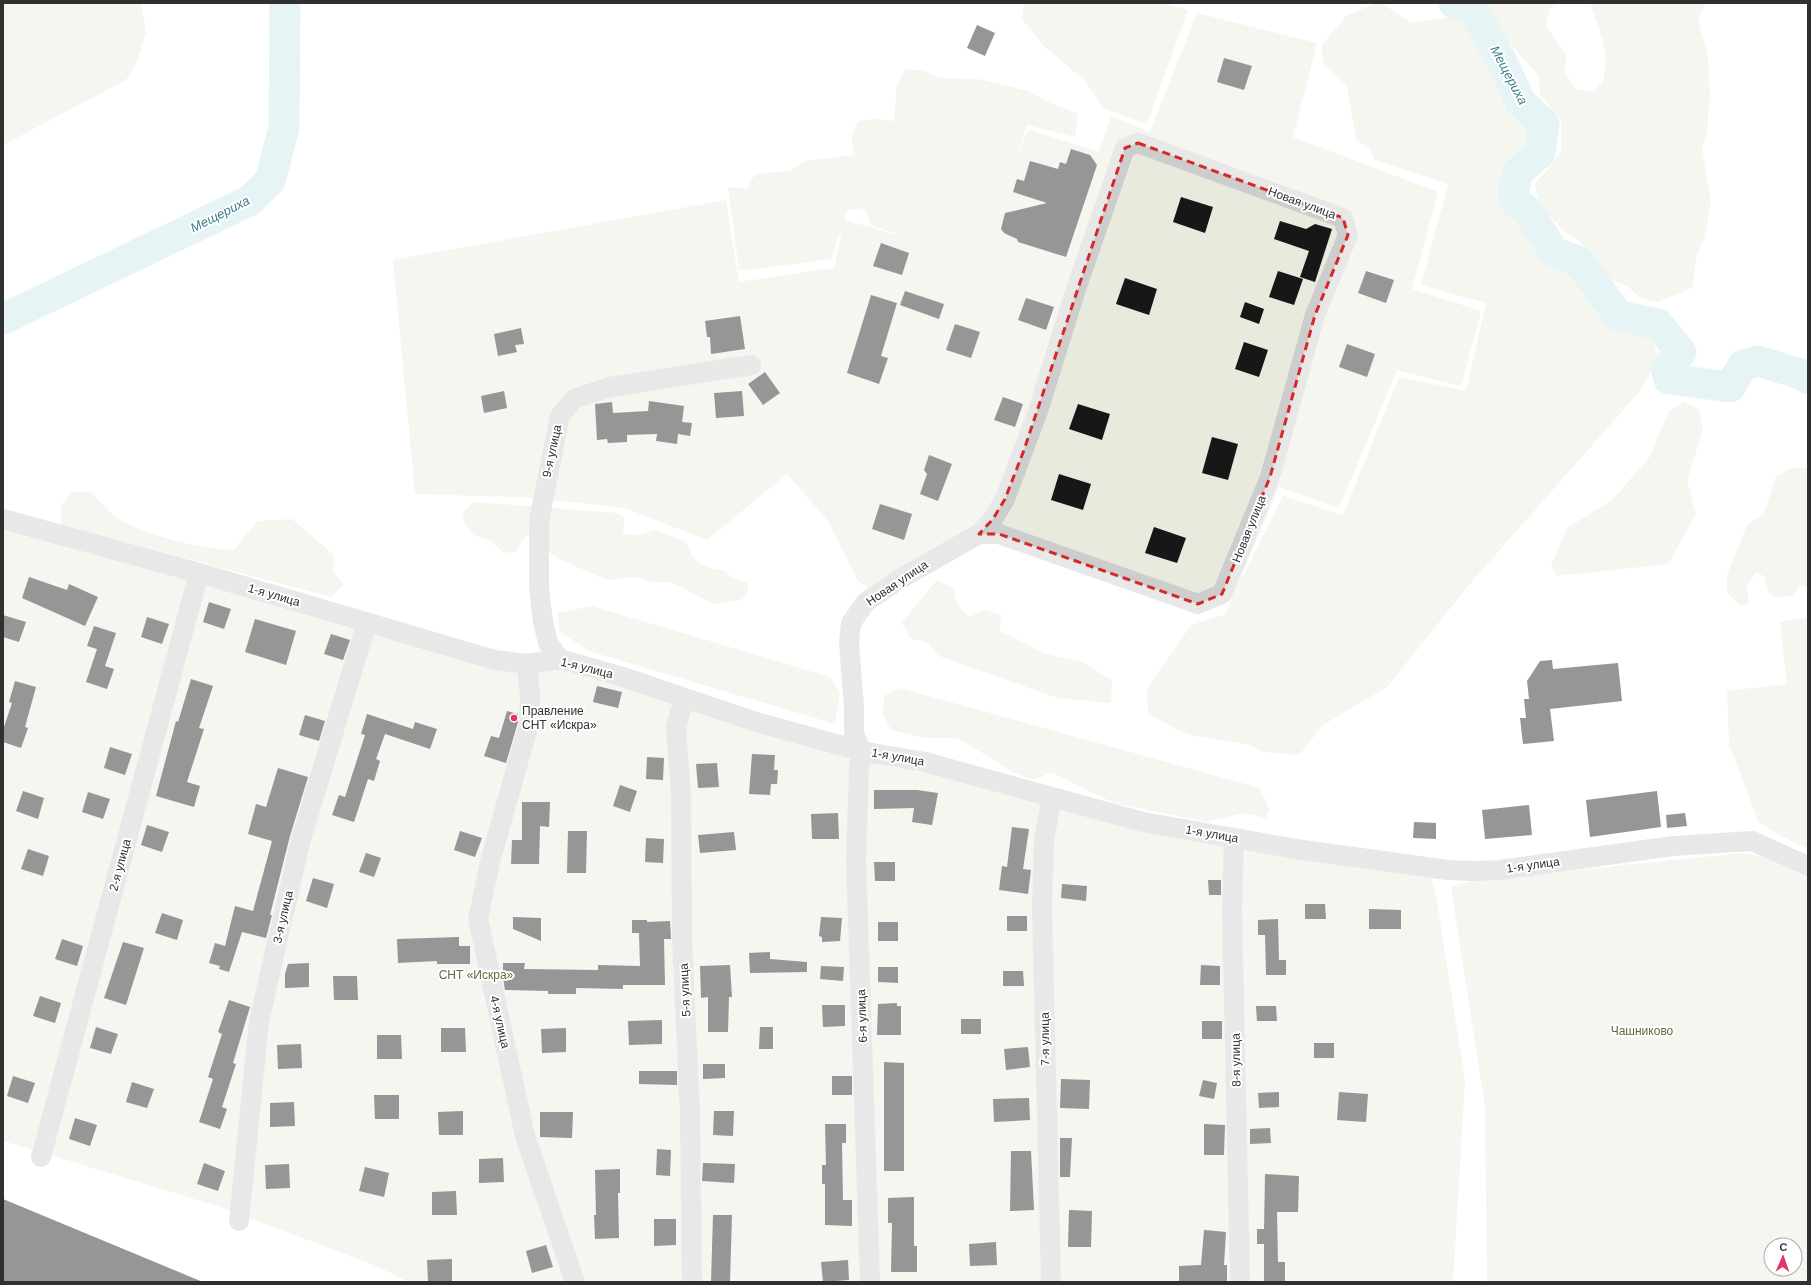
<svg xmlns="http://www.w3.org/2000/svg" width="1811" height="1285" font-family="Arial,sans-serif">
<style>
.green{fill:#e7eadc;fill-rule:evenodd}
.lines{fill:none;stroke-linecap:round;stroke-linejoin:round}
.river{stroke:#cbe7ec;stroke-width:31}
.building{fill:#171717}
.minor{stroke:#cdcdcd;stroke-width:20}
.marked{fill:none;stroke:#d62828;stroke-width:3;stroke-dasharray:8 5;stroke-linejoin:round}
.poi-dot{fill:#e4356a;stroke:#fff;stroke-width:1.5}
.labels{text-anchor:middle;dominant-baseline:central;stroke-width:4;stroke-linejoin:round;paint-order:stroke}
.street-label{font-size:12px;fill:#303030;stroke:#fff}
.poi-label{font-size:12px;fill:#303030;stroke:#fff;text-anchor:start}
.park-label{font-size:12px;fill:#5e6c3d;stroke:#fff}
.water-label{font-size:13px;font-style:italic;fill:#3c7f8c;stroke:#fff}
</style>
<rect width="100%" height="100%" fill="#fff"/>
<path class="green" d="M3,3h138l5,29 -8,28 -12,20 -123,65z
M1024,3h138l26,7 -41,114 -42,-15 -21,-29 -40,-34 -22,-27z
M1376,3h5l31,20 38,-6 16,3 51,91 15,14 -9,25 -22,26 -4,21 11,16 16,5 11,24 9,10 31,19 35,51 41,16 8,19 -19,34 -172,195 -81,101 -64,38 -24,30 -36,-3 -16,-8 -51,-8 -17,-5 -31,-18 -1,-24 44,-64 35,-11 6,-16 -30,13 -215,-77 -103,63 -26,-16 -30,-60 -41,-47 -80,66 -82,-32 -102,-11 -108,-3 -22,-234 333,-60 13,82 95,-14 9,-43 -12,34 -92,12 -11,-84 19,2 8,-15 35,-3 15,-10 50,-6 -4,-18 7,-16 19,-2 17,2 3,-36 9,-16 18,2 15,7 39,1 51,12 14,9 35,14 -3,23 -48,-12 -13,43 14,-39 71,23 12,-36 39,16 47,-119 120,30 -24,94 145,55 -26,97 69,22 -20,75 -64,-16 -58,138 -60,-21 -43,102 47,-93 60,19 56,-138 67,14 20,-88 -65,-18 27,-101 -73,-24 -5,-10 -14,-11 -9,-53 -24,-24 -1,-17 24,-29zM865,208l6,17 42,14 -69,-19 4,-10z
M1489,3h67l-6,6 -4,17 20,29 -1,19 11,15 17,3c4,-4 10,-10 11,-15 6,-24 -5,-48 -13,-70l1,-4h113l-7,17 10,37 2,37 -3,38 -5,17 9,54 -7,35 -7,16 -5,34 -35,14 -16,-4 -13,-11 -18,-8 -31,-39 -14,-8 -25,-26 -5,-22 26,-31v-33l-21,-26 -2,-19 -34,-38 -16,-29z
M1683,402l16,7 4,19 -16,53 9,33 -28,50 -111,12 -6,-10 16,-38 46,-29 36,-41 20,-47z
M1791,468h17v120l-10,-2 -4,10 -19,1 -7,-5 -4,-16 -8,-4 -9,15 2,17 -10,1 -12,-13v-17l20,-50 17,-11 12,-37z
M72,492h18c8,7 16,17 24,24 23,18 91,34 120,34l23,-29 35,-2 42,36 -1,17 11,13 -13,12 -270,-72v-19z
M474,502l143,11 7,4 -1,17 16,1 16,-5 30,11c11,25 16,25 41,30l5,6 16,6 1,9 -7,8 -28,4 -42,-22h-19l-17,-5 -28,3 -50,-22 -8,-6 -8,-18c-17,-2 -18,5 -25,18 -17,2 -13,-1 -24,-10 -4,-4 -12,-4 -18,-7 -7,-5 -14,-16 -9,-25 2,-3 6,-6 9,-8z
M3,528l202,55 164,51 137,36 49,-2 687,182 187,19 7,27 29,184 -12,202h-1044l-33,-16 -152,-58 -220,-67z
M937,580l17,8 3,16 12,13 16,-7 16,5 -1,16 46,23 36,8 30,18 -1,23 -53,-5 -119,-42 -13,-14 -17,-4 -7,-16z
M592,606l238,71 10,15 -5,32 -246,-73 -30,-20 -1,-18z
M1808,617v232l-31,-15 -19,-13 -29,-77 -2,-53 60,-7 -7,-62z
M900,688l360,100 9,21 -3,9 -23,-5 -37,9 -92,-19 -63,-31 -16,8 -19,-6 -58,-36h-33l-34,-8 -8,-16 1,-18z
M1743,853l20,4 45,21v404h-321l-2,-175 -34,-220 22,-7zM1771,1245h24v24h-24z"/>
<g class="lines">
<path class="river" d="M1454,3l20,7 32,60 15,33 23,21 -4,29 -22,19 -5,21 3,10 11,7 27,42 25,10 40,54 39,8 23,28 -15,17 3,10 61,8 13,-22 15,-4 46,14 4,4
M3,319l246,-118 21,-20 14,-53 1,-125"/>
</g>
<path class="building" d="M977,25l18,8 -10,23 -18,-8z
M1224,58l28,8 -8,24 -27,-8z
M1071,149l19,6 7,10 -31,92 -48,-15 -1,-3 -13,-6 -3,-4 4,-16 42,-10 -34,-11 4,-13 7,2 6,-20 28,8 2,-7 6,2z
M1181,197l32,10 -8,26 -32,-11z
M1280,221l26,8 9,-5 17,5 -17,53 -15,-5 9,-26 -35,-12z
M881,243l28,10 -7,22 -29,-9z
M1278,271l25,8 -9,26 -25,-8z
M1366,271l28,9 -8,23 -28,-10z
M1125,278l32,11 -8,26 -33,-11z
M905,291l39,13 -5,15 -39,-14z
M871,295l26,8 -16,53 7,2 -9,26 -32,-11z
M1026,298l28,9 -8,23 -28,-10z
M1245,302l19,7 -5,15 -19,-7z
M740,316l5,33 -34,5 -1,-17h-3l-2,-16z
M955,324l25,8 -9,26 -25,-8z
M521,328l3,16 -9,1 2,7 -19,4 -4,-22z
M1244,342l24,8 -9,27 -24,-8z
M1347,344l28,10 -8,23 -28,-10z
M765,372l15,21 -17,12 -15,-21z
M504,391l3,17 -23,5 -3,-17z
M742,391l2,25 -28,2 -2,-25z
M1003,397l20,7 -8,23 -21,-7z
M649,401l35,5 -2,16 10,1 -2,13 -12,-2 -1,10 -21,-3 1,-7 -30,1v7l-19,1 -1,-4 -10,1 -2,-36 17,-2 1,11 35,-2z
M1078,404l32,10 -8,26 -33,-11z
M1212,437l26,7 -10,36 -26,-7z
M929,455l23,9 -14,37 -18,-7 7,-20 -3,-4z
M1059,474l32,10 -8,26 -32,-10z
M880,504l32,10 -8,26 -32,-11z
M1154,527l32,11 -9,25 -32,-10z
M29,577l38,13 2,-6 29,13 -13,29 -63,-28z
M209,602l22,7 -7,20 -21,-7z
M3,615l23,7 -7,20 -16,-5z
M147,617l22,7 -7,20 -21,-7z
M255,619l41,12 -10,34 -41,-13z
M94,626l22,7 -11,33 9,3 -7,20 -21,-7 11,-33 -10,-3z
M331,634l19,6 -7,20 -19,-6z
M1552,660l1,9 65,-6 4,38 -72,8 4,32 -31,3 -3,-26h6l-2,-19h5l-2,-18 13,-20z
M191,679l22,7 -14,42 5,1 -17,53 13,4 -6,21 -38,-11 20,-75 2,1z
M15,681l21,6 -11,40 3,1 -7,20 -18,-6v-12l9,-27 -3,-1z
M597,686l25,6 -4,16 -25,-6z
M507,711l11,3v8l-12,41 -22,-7 7,-20 8,2z
M367,714l46,15 2,-7 22,7 -7,20 -45,-15 -9,25 4,2 -6,20 -6,-2 -14,43 -22,-7 7,-20 6,2 20,-62 -4,-1z
M305,715l20,6 -6,20 -20,-6z
M110,747l22,7 -7,21 -21,-7z
M752,754l23,1 -1,15h4l-1,14h-6l-1,11 -21,-1z
M647,757l17,1 -1,22 -17,-1z
M717,763l2,24 -21,1 -2,-24z
M278,768l30,9 -18,59 -20,79h2l-6,23 -24,-6 -13,40 -10,-3 1,-3 -11,-3 6,-20 10,3 10,-40 18,5 19,-70 -24,-7 8,-30 10,3z
M620,785l17,6 -7,21 -17,-6z
M874,790h43l21,3 -6,32 -20,-3 2,-14 -40,1z
M23,791l21,7 -6,21 -22,-8z
M1657,791l4,36 -71,10 -4,-37z
M88,792l22,7 -7,20 -21,-7z
M522,802h28l-1,25 -9,-1 -1,38h-28l1,-24h10z
M1529,805l3,30 -47,4 -3,-29z
M838,813l1,26h-27l-1,-25z
M1685,813l2,13 -20,2 -1,-13z
M1414,822l22,1v16l-23,-1z
M147,825l22,7 -7,20 -21,-7z
M1012,827l17,2 -6,40 8,1 -3,24 -29,-4 3,-24 5,1z
M460,831l22,7 -7,19 -21,-7z
M568,831h19l-1,42h-19z
M734,832l2,18 -36,3 -2,-18z
M646,838l18,1 -1,24 -18,-1z
M28,849l21,7 -6,20 -22,-7z
M366,853l15,5 -7,19 -15,-5z
M874,862h21v19h-20z
M313,878l21,6 -7,24 -21,-7z
M1208,880h13v15h-12z
M1062,884l25,2 -1,15 -25,-3z
M1305,904h20l1,15h-21z
M1369,909l32,1v19h-32z
M162,913l21,7 -6,20 -22,-7z
M1007,916h20v15h-20z
M513,917l28,1v23l-28,-12z
M821,917l21,1 -2,23 -18,1v-5l-3,-1z
M1278,919l1,41h7v15h-20l-1,-40h-7v-15z
M632,920h15v2l23,-1 1,18h-7l1,46h-42v4l-47,-1v6h-28v-3l-43,-1 -2,-12v-15h22l-1,6 74,1v-5l42,1 -1,-33h-7z
M878,922h20v19h-20z
M459,937v9h11v18h-33v-3l-39,2 -1,-24z
M62,939l21,7 -6,20 -22,-7z
M123,942l21,6 -18,57 -22,-7z
M770,952v7l37,3v10l-57,1 -1,-20z
M309,963v24l-24,1v-14l3,-10z
M730,965l2,32h-3l-1,35h-20v-35l-7,1 -1,-32z
M1201,965l19,1v19h-20z
M821,966l23,1 -1,14 -23,-2z
M878,967h20v16l-20,-1z
M1003,971h20l1,15h-21z
M333,976h24l1,24h-24z
M40,996l21,7 -6,20 -22,-7z
M229,1000l21,7 -17,56 3,1 -14,43 5,2 -7,20 -21,-7 14,-43 -5,-2 14,-43 -4,-2z
M897,1003v3h4v29h-24l1,-31z
M822,1005h23v21l-22,1z
M1256,1006h20l1,15h-20z
M961,1019h20v15h-20z
M662,1020v24l-33,1 -1,-24z
M1202,1021h20v18h-20z
M96,1027l22,7 -7,20 -21,-6z
M760,1027h13v22h-14z
M441,1028h24l1,24h-25z
M566,1028v24l-24,1 -1,-24z
M377,1035h24l1,24h-25z
M1314,1043h20v15h-20z
M301,1044l1,24 -24,1 -1,-24z
M1028,1047l2,20 -24,3 -2,-21z
M884,1062l20,1v108h-20z
M703,1064h22v14l-22,1z
M639,1071h38v14l-38,-1z
M13,1076l22,7 -7,20 -21,-7z
M832,1076h20v19h-20z
M1061,1079l29,1 -1,29 -29,-1z
M1203,1080l14,3 -3,16 -15,-3z
M132,1082l22,7 -7,19 -21,-6z
M1279,1092v15l-20,1 -1,-15z
M1339,1092l29,2 -2,28 -29,-2z
M374,1095h25v24h-24z
M1029,1098l1,22 -36,2 -1,-23z
M294,1102l1,24 -25,1v-24z
M463,1111v24h-24l-1,-23z
M714,1111h20l-1,25 -20,-1z
M540,1112h33l-1,26 -32,-1z
M75,1118l22,7 -7,21 -21,-7z
M825,1124h21v19h-4l1,57h9v26l-27,-1v-41h-3v-19h4z
M1204,1124l21,1 -1,30h-20z
M1270,1128l1,15 -21,1v-15z
M1060,1138h12l-2,39h-10z
M657,1149l14,1 -1,26 -14,-1z
M1011,1151h20l3,59 -24,1z
M503,1158l1,24 -25,1v-24z
M204,1163l21,8 -7,20 -21,-7z
M703,1163l32,1 -1,19 -32,-2z
M289,1164l1,24 -24,1 -1,-24z
M365,1167l24,6 -5,24 -25,-6z
M620,1169v24h-2l1,45 -24,1 -1,-24h2l-1,-45z
M1265,1174l34,2 -1,36h-21l1,50h7v20h-21v-38h-7v-15h7z
M456,1191l1,24h-25v-23z
M914,1197v49h3v26h-26l1,-49h-4v-25z
M3,1199l200,83h-200z
M1069,1210l23,1 -1,36h-23z
M713,1215h19l-2,67h-19z
M654,1219h22v26l-22,1z
M1204,1230l22,2 -2,33h3v17h-48v-16l22,-1z
M996,1242l1,23 -27,1 -1,-22z
M546,1245l7,22 -21,6 -6,-22z
M452,1259v23h-24l-1,-22z
M848,1260l1,20 -26,2 -2,-20z"/>
<g class="lines">
<path class="minor" d="M3,519l196,54 296,87 32,4 33,-5 60,17 136,46 105,29 64,11 218,60 153,27 152,21 25,1 27,-1 173,-24 79,-5 56,25
M560,659l-12,-16 -5,-21 -4,-34v-67l21,-105 14,-17 36,-12 141,-22
M527,664l3,32 -1,28 -38,134 -13,61 47,217 50,146
M686,699l-6,13 -4,16 5,65 1,146 8,175 2,168
M1234,838l-2,72 8,372
M41,1157l158,-584
M239,1221l20,-200 42,-182 66,-217
M870,1282l-14,-422 3,-91 2,-18 -7,-18v-26l-5,-64 2,-20 15,-21 34,-23 79,-45 14,-15 12,-20 33,-88 38,-122 49,-141 13,-5 205,75 5,17 -33,80 -45,162 -48,117 -24,10 -199,-70h-20
M1051,1282l-9,-375 2,-67 8,-42"/>
</g>
<path d="M0 0H1811V1285H0ZM1138,143l205,75 5,17 -33,80 -45,162 -48,117 -24,10 -199,-70h-20l14,-15 12,-20 19,-49 101,-302z" fill="#fff" fill-opacity=".55" fill-rule="evenodd"/>
<path class="marked" d="M1138,143l205,75 5,17 -33,80 -45,162 -48,117 -24,10 -199,-70h-20l14,-15 12,-20 19,-49 101,-302z"/>
<circle class="poi-dot" cx="514" cy="718" r="4"/>
<g class="labels">
<g class="street-label">
<text transform="translate(1302 203) rotate(20)">Новая улица</text>
<text transform="translate(552 451) rotate(-78)">9-я улица</text>
<text transform="translate(1249 529) rotate(-68)">Новая улица</text>
<text transform="translate(897 583) rotate(-34)">Новая улица</text>
<text transform="translate(274 595) rotate(16)">1-я улица</text>
<text transform="translate(587 668) rotate(14)">1-я улица</text>
<text transform="translate(898 757) rotate(10)">1-я улица</text>
<text transform="translate(1212 834) rotate(10)">1-я улица</text>
<text transform="translate(120 865) rotate(-75)">2-я улица</text>
<text transform="translate(1533 865) rotate(-8)">1-я улица</text>
<text transform="translate(283 917) rotate(-77)">3-я улица</text>
<text transform="translate(685 990) rotate(-93)">5-я улица</text>
<text transform="translate(862 1016) rotate(-92)">6-я улица</text>
<text transform="translate(500 1022) rotate(77)">4-я улица</text>
<text transform="translate(1045 1039) rotate(-91)">7-я улица</text>
<text transform="translate(1236 1060) rotate(-91)">8-я улица</text>
</g>
<g class="poi-label">
<text x="522" y="711">Правление<tspan x="522" dy="14">СНТ «Искра»</tspan></text>
</g>
<g class="park-label">
<text x="476" y="975">СНТ «Искра»</text>
<text x="1642" y="1031">Чашниково</text>
</g>
<g class="water-label">
<text transform="translate(1509 75) rotate(62)">Мещериха</text>
<text transform="translate(220 214) rotate(-27)">Мещериха</text>
</g>
</g>
<rect width="1811" height="1285" fill="none" stroke="#303030" stroke-width="8"/>
<g transform="translate(1783 1257) rotate(2)"><circle r="19" fill="#ffffff" stroke="#acacac"/>
<path d="M0-3L7 15L0 10L-7 15Z" fill="#e4356a"/>
<text y="-6" font-size="11" font-weight="bold" text-anchor="middle" fill="#303030">С</text>
</g>
</svg>
